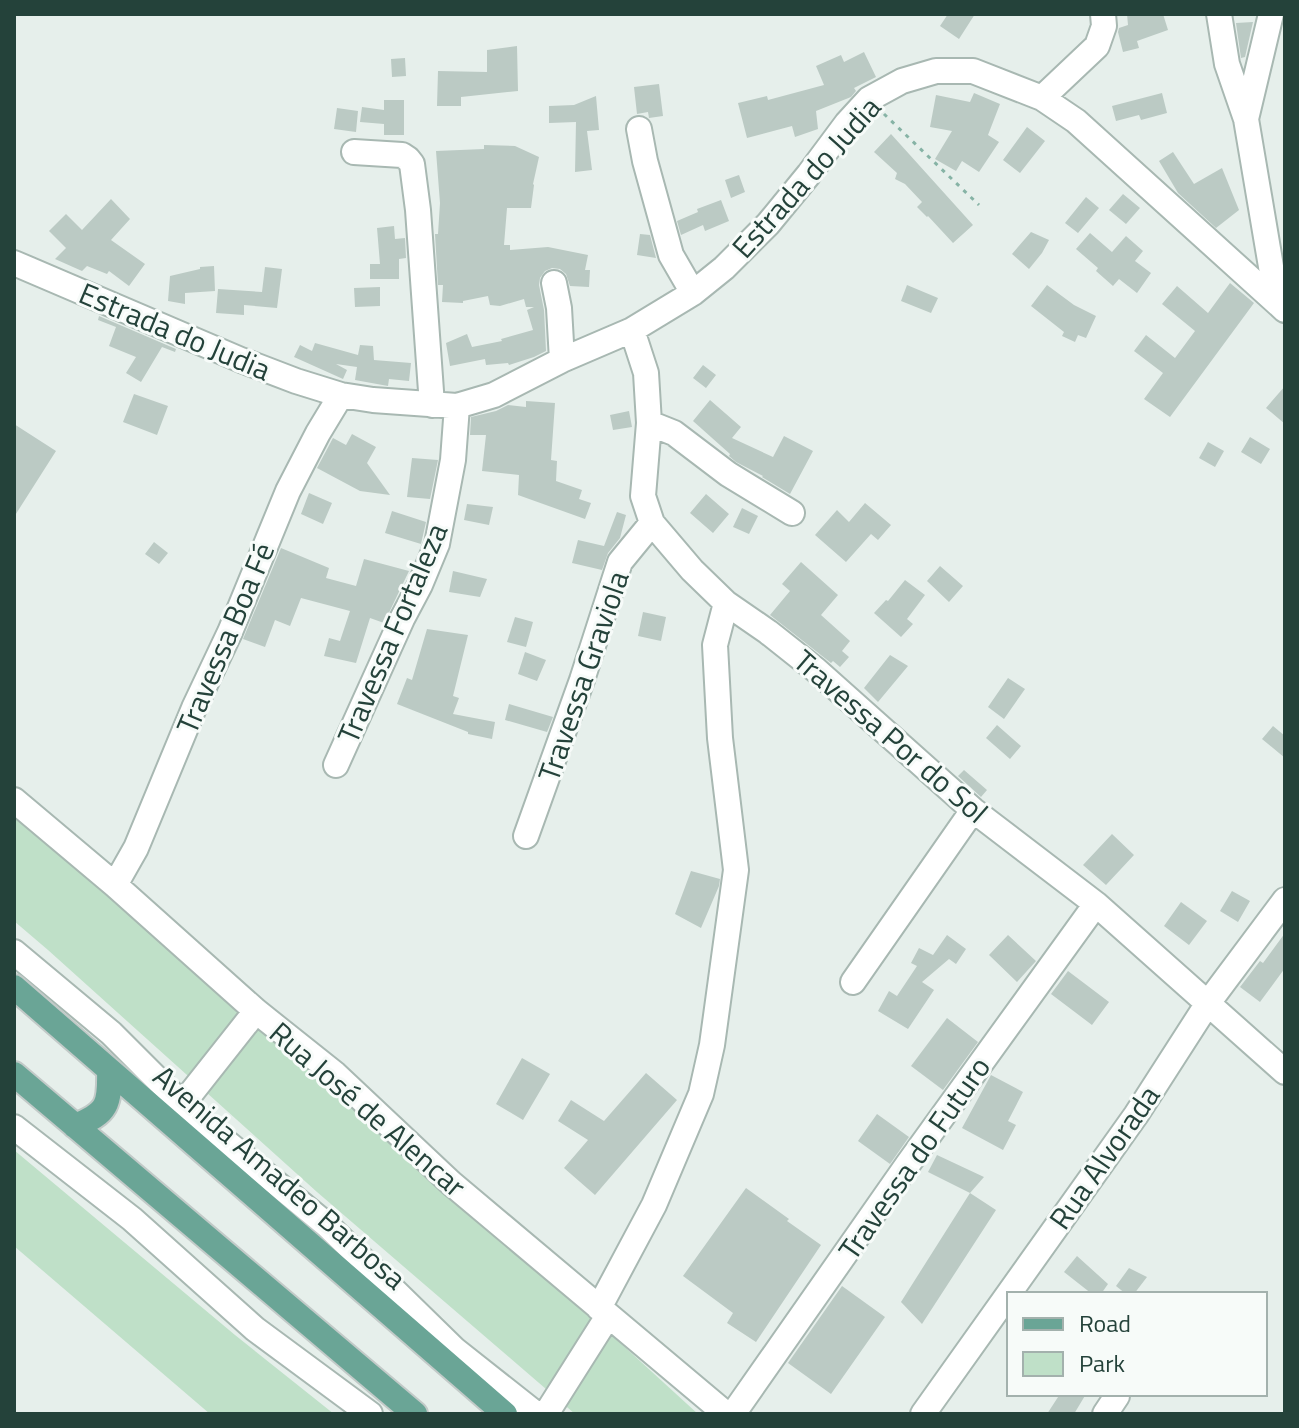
<svg xmlns="http://www.w3.org/2000/svg" width="1299" height="1428" font-family="'Titillium Web',sans-serif">
<style>
.green{fill:#bfe0c8}
.building{fill:#bbcac4}
.lines{fill:none;stroke-linecap:round;stroke-linejoin:round}
.minor-casing{stroke:#a8b8b2;stroke-width:28}
.major-casing{stroke:#c2cac8;stroke-width:28}
.path{stroke:#86b3a5;stroke-width:3;stroke-dasharray:4 6;stroke-linecap:butt}
.minor{stroke:#fff;stroke-width:24}
.major{stroke:#6aa596;stroke-width:24}
.labels{text-anchor:middle;dominant-baseline:central;stroke-width:6;stroke-linejoin:round;paint-order:stroke}
.street-label{font-size:30px;fill:#24423a;stroke:#f7fbf9}
</style>
<rect width="100%" height="100%" fill="#e6efeb"/>
<path class="green" d="M14,809l259,232 204,171 221,202h-123l-258,-222 -269,-242 -34,-29z
M14,1150l221,185 99,79h-124l-196,-168z"/>
<path class="building" d="M948,14h27l-16,25 -19,-13z
M1127,14h36l5,16 -31,11 2,7 -16,4 -5,-20 1,-4 9,-3z
M1253,22l-8,35 -4,1 -5,-35z
M517,46l1,45 -57,6v9h-24l1,-35 49,1v-22z
M864,52l12,25 -22,11 2,3 -5,6 -35,14 2,18 -23,8 -3,-11 -45,12 -9,-35 29,-7 1,4 56,-15 -8,-19 25,-11 3,7z
M405,58l1,18 -14,1 -1,-18z
M659,84l4,32 -14,2 -1,-6 -11,2 -3,-27z
M974,93l26,11 -12,31 11,7 -20,30 -17,-11 -6,10 -21,-12 17,-28 -22,-4 6,-32 34,7z
M1162,93l5,20 -26,7 -2,-5 -23,6 -4,-15z
M596,96l3,34 -12,1 5,39 -17,2 1,-50 -27,1v-17l25,-1z
M384,100h20v35h-20v-11l-24,-2 2,-15 22,3z
M337,108l21,3 -2,21 -22,-3z
M1027,127l18,14 -25,32 -17,-13z
M891,134l82,91 -20,18 -25,-27 -1,1 -10,-10 5,-5 -17,-18 -10,-5 2,-6 -23,-21z
M484,145l31,1 24,11 -6,27 1,1 -3,23h-24l-3,37h6v5l38,-3 40,8 -3,15h5l-1,17 -19,-1 -4,-12 -6,-5 -8,-1 -7,3 -5,7 -1,7 5,25 2,41 -12,6 -25,8 -1,-2 -22,2 -1,-6 -35,7 -4,-23 21,-9 5,13 30,-6 -1,-2 32,-9 -6,-20 7,-3h-8l-2,-8 -24,7 -10,-1 -2,-9 -25,5v2l-21,-1 1,-17h-5l-3,-51h3l2,-31 -4,-52 48,-2z
M1173,152l21,32 28,-16 17,42 -23,18 -38,-35 -19,-32z
M739,175l6,17 -14,6 -6,-18z
M1123,194l17,14 -14,16 -17,-14z
M1086,197l13,11 -21,25 -13,-10z
M111,199l19,20 -19,21 34,24 -16,22 -20,-15 -2,3 -20,-8 -5,5 -27,-12 11,-11 -17,-17 17,-17 16,16z
M721,200l8,21 -24,10 -2,-6 -22,10 -4,-14 21,-9 -1,-3z
M394,226l1,13 10,-1 1,20 -7,1v20h-29v-15h10l-3,-36z
M1031,232l18,8 -7,13 -13,16 -17,-15z
M1090,233l22,19 14,-16 17,15 -8,10 16,12 -14,20 -18,-14 -6,7 -17,-15 2,-3 -22,-19z
M640,234l10,1 6,23 -19,-3z
M214,266l1,25 -30,2v11l-17,-3 2,-25 30,-7v-2z
M265,267l17,2 -5,39 -33,-3v10l-28,-2 2,-24 44,3z
M1230,283l24,20 -84,114 -26,-18 19,-26 -29,-22 12,-16 29,23 20,-27 -33,-27 15,-18 31,27z
M907,285l31,13 -7,15 -30,-12z
M1047,285l27,20 22,11 -10,22 -8,-3 -3,7 -13,-6 2,-4 -33,-26z
M380,287v19l-25,1 -1,-19z
M99,316l77,33 -1,3 -13,-5 -21,35 -15,-9 10,-16 -27,-11 7,-19 -18,-7z
M315,343l43,12 2,-10 13,1 1,14 37,3 -2,18 -20,-2 -1,7 -33,-6 2,-13 -21,-3 11,6 -4,9 -49,-22 6,-12 12,6z
M703,365l13,10 -10,13 -13,-10z
M1285,386v38l-19,-16z
M134,394l34,12 -11,29 -34,-13z
M710,400l31,27 -9,11 41,19 11,-21 29,15 -23,43 -28,-17 1,-1 -27,-14 -7,-6 1,-2 -37,-33z
M526,401l29,2 -4,57 6,1 -1,20 26,9 -3,9 12,4 -6,16 -67,-24 1,-20 -37,-4 4,-36h-16l1,-18 25,-6 12,-6 18,2z
M629,411l3,16 -19,3 -3,-15z
M14,424l42,27 -42,66z
M352,434l24,13 -9,16 23,32 -30,-4 -43,-23 16,-30 13,7z
M1250,437l20,12 -9,15 -20,-12z
M1208,442l16,9 -9,16 -16,-9z
M412,458l26,2 -8,39 -23,-2z
M309,493l23,10 -9,21 -22,-10z
M706,494l23,20 -16,19 -23,-20z
M865,503l26,22 -13,15 -7,-6 -25,28 -31,-27 22,-25 12,12z
M467,504l26,3 -4,18 -25,-5z
M742,508l16,8 -9,18 -16,-7z
M392,511l34,11 -5,22 -36,-11z
M617,512l9,3 -6,23 -12,15 -6,17 -30,-7 6,-23 26,6z
M154,542l14,11 -9,11 -14,-10z
M281,548l48,20 -3,10 30,8 8,-27 45,12 -25,52 -14,-5 -14,45 -32,-7 5,-18 11,3 10,-30 -49,-13 -11,28 -15,-6 -10,27 -22,-8z
M801,562l37,33 -17,20 29,26 -8,10 7,6 -9,10 -7,-6 -2,2 -61,-48 20,-24 -8,-7z
M940,566l23,20 -14,16 -22,-21z
M453,571l34,8 -7,18 -31,-5z
M905,580l20,15 -18,24 6,5 -12,13 -27,-24 12,-13 2,1z
M643,612l23,5 -5,24 -23,-5z
M515,617l18,5 -7,25 -19,-5z
M427,629l41,6 -15,61 6,2 -6,16 42,8 -3,17 -24,-5v-2l-71,-28 10,-26 5,2z
M525,652l21,8 -9,21 -19,-7z
M890,655l18,11 -30,36 -14,-14z
M1008,678l17,11 -21,30 -16,-12z
M509,704l44,13 -6,15 -42,-12z
M997,725l24,21 -11,13 -24,-21z
M1273,726l12,10v22l-23,-19z
M964,770l23,20 -6,7 -23,-21z
M1112,834l22,21 -28,30 -23,-20z
M691,871l29,8 -1,7 -18,42 -26,-14z
M1232,891l18,10 -12,21 -18,-11z
M1181,902l26,19 -18,24 -25,-19z
M1285,933v35l-25,34 -20,-15 20,-26 3,2z
M947,935l19,14 -10,15 -7,-5 -27,23 12,8 -26,39 -30,-18 11,-20 8,5 20,-30 -6,-3 8,-15 14,7z
M1008,935l28,26 -19,21 -28,-27z
M1068,971l41,31 -17,23 -41,-31z
M947,1018l31,24 -35,48 -32,-24z
M522,1058l28,16 -27,46 -27,-16z
M646,1073l31,27 -82,95 -31,-27 24,-28 -30,-19 13,-21 33,21z
M991,1075l32,17 -15,29 8,4 -13,25 -41,-22z
M877,1114l32,23 -19,27 -32,-23z
M937,1155l47,22 -14,16 -42,-21z
M746,1188l43,31 -2,2 34,24 -65,97 -29,-19 6,-10 -50,-37z
M970,1193l26,17 -74,114 -21,-22z
M1077,1256l31,28 -7,10h-9l-28,-22z
M1129,1268l18,9 -13,17h-8l-10,-8z
M842,1286l43,31 -54,77 -43,-31z
M1060,1394h26l-12,20h-27z"/>
<g class="lines">
<defs>
<path id="minor" d="M1219,14l8,50 19,55 31,183
M1042,98l55,-52 7,-20 -1,-12
M1246,119l25,-105
M639,129l6,32 26,94 22,38
M354,152l48,3 6,4 4,5 6,46 14,195
M14,263l227,97 55,21 45,14 32,5 84,6 37,-11 68,-35 70,-30 61,-37 31,-25 44,-44 41,-50 38,-51 22,-24 33,-18 34,-10h37l69,27 34,23 209,189
M554,283l5,25 3,52
M632,330l14,43 3,50 -6,73 9,27 40,47 34,33 42,29 48,38 157,140 123,94 189,168
M649,423l25,10 54,41 64,39
M336,765l66,-146 18,-34 17,-41 16,-84 4,-54
M14,800l101,85 141,126 79,63 116,109 275,231
M526,836l56,-156 38,-118 32,-39
M115,885l21,-37 58,-140 36,-76 58,-141 30,-58 23,-38
M14,952l97,81 81,81 135,111 128,125 81,64
M853,982l120,-172
M173,1116l83,-105
M14,1127l118,92 123,110 115,85
M599,1308l55,-103 47,-111 11,-49 24,-175 -16,-132 -5,-93 11,-42
M546,1414l62,-98
M733,1414l175,-250 188,-260
M923,1414l213,-299 72,-112 77,-103
M1105,1414l12,-18"/>
<path id="major" d="M14,987l491,427
M14,1074l401,340
M75,1126c33,-13 35,-22 34,-56"/>
</defs>
<use href="#minor" class="minor-casing"/>
<use href="#major" class="major-casing"/>
<path class="path" d="M884,114l95,91"/>
<use href="#minor" class="minor"/>
<use href="#major" class="major"/>
</g>
<g class="labels">
<g class="street-label">
<text transform="translate(806 177) rotate(-48)">Estrada do Judia</text>
<text transform="translate(175 331) rotate(23)">Estrada do Judia</text>
<text transform="translate(392 633) rotate(-67)">Travessa Fortaleza</text>
<text transform="translate(225 638) rotate(-67)">Travessa Boa Fé</text>
<text transform="translate(583 676) rotate(-71)">Travessa Graviola</text>
<text transform="translate(891 736) rotate(41)">Travessa Por do Sol</text>
<text transform="translate(368 1109) rotate(41)">Rua José de Alencar</text>
<text transform="translate(1104 1157) rotate(-55)">Rua Alvorada</text>
<text transform="translate(914 1158) rotate(-55)">Travessa do Futuro</text>
<text transform="translate(280 1177) rotate(41)">Avenida Amadeo Barbosa</text>
</g>
</g>
<rect width="1299" height="1428" fill="none" stroke="#24423a" stroke-width="32"/>
<rect x="1007" y="1292" width="260" height="104" fill="#f7fbf9" stroke="#a3b1ad" stroke-width="2"/>
<rect x="1023" y="1318" width="40" height="12" fill="#6aa596" stroke="#a3b1ad" stroke-width="2"/>
<text x="1079" y="1332" font-size="24" fill="#24423a">Road</text>
<rect x="1023" y="1352" width="40" height="24" fill="#bfe0c8" stroke="#a3b1ad" stroke-width="2"/>
<text x="1079" y="1372" font-size="24" fill="#24423a">Park</text>
</svg>
